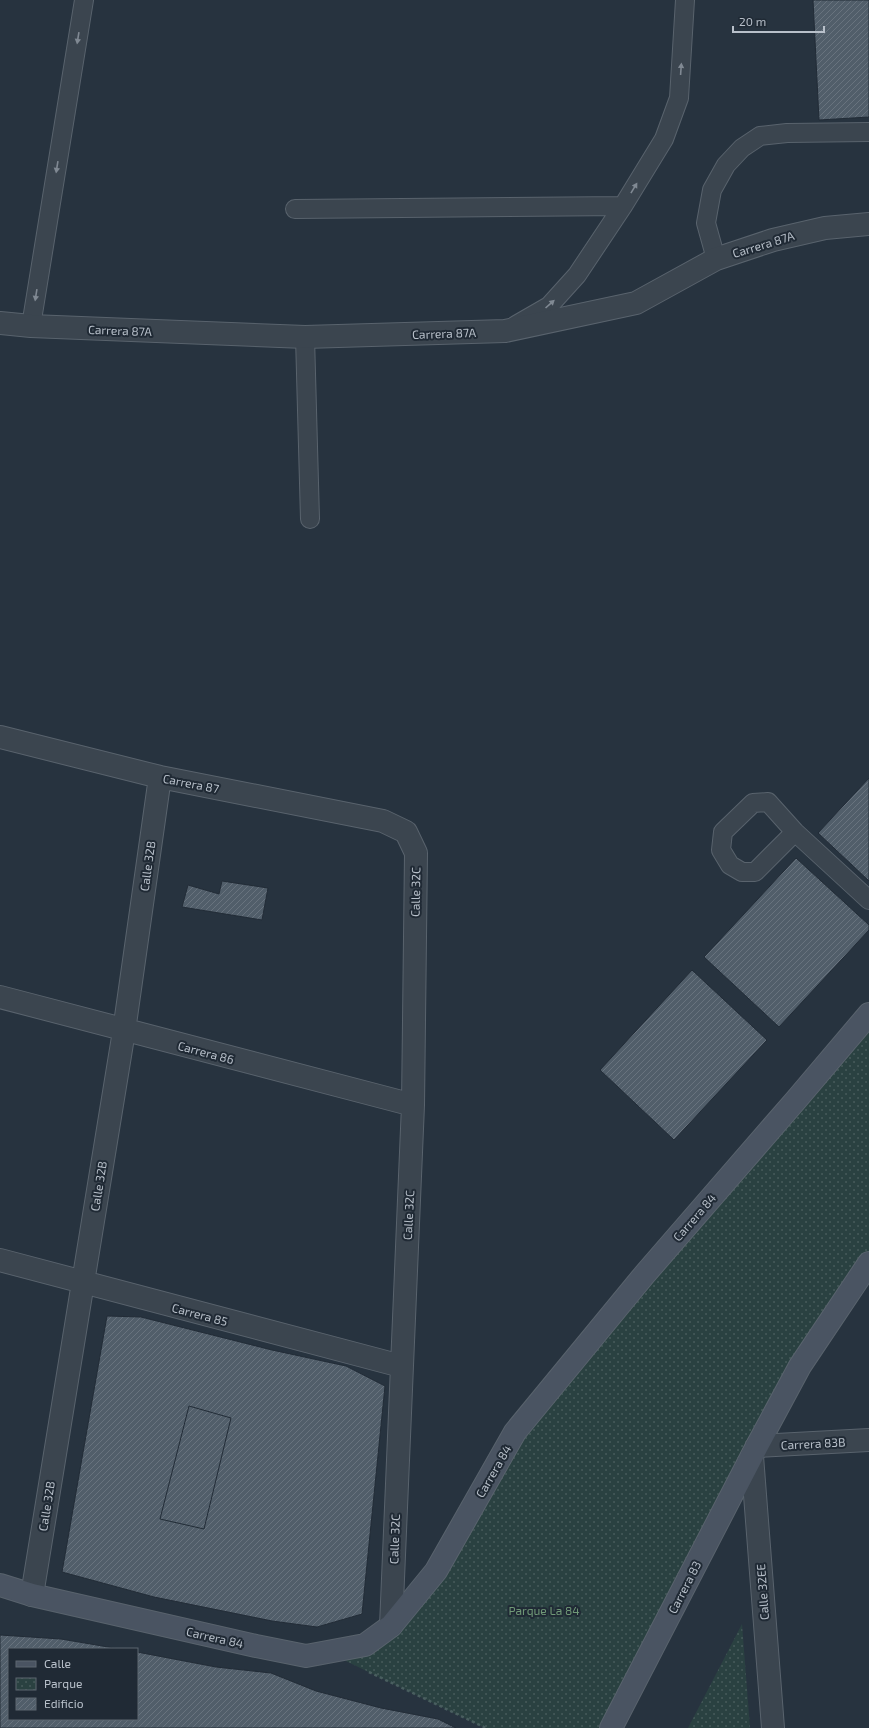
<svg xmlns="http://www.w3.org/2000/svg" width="869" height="1728" font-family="'Exo 2',sans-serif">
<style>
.park{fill:url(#park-dots)}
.building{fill:url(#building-hatch);stroke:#222c37}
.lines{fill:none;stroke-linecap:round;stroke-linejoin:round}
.lane-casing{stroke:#59636d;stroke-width:20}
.street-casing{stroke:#59636d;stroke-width:24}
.secondary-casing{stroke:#59636d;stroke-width:24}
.path{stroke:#495e5f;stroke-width:2.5;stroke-dasharray:3 3;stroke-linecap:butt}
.lane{stroke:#3b454f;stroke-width:18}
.street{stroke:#3b454f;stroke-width:22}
.secondary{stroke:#4a5462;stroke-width:22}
.oneway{fill:#808993}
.labels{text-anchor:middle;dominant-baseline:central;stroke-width:4;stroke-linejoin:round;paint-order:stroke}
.street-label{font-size:12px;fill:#b8c0ca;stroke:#202a35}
.park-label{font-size:12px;fill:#709977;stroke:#202a35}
</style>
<defs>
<pattern id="park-dots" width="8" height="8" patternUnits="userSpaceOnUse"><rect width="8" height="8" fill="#2a4141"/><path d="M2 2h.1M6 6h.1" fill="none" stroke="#475b5b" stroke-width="1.8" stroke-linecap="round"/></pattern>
<pattern id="building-hatch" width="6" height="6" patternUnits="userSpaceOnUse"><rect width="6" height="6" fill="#515e6a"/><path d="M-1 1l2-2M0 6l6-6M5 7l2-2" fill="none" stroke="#68737e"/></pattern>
</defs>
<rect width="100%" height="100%" fill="#27333f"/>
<path class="park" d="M869,1014v251l-69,101 -189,362h-126l-158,-76 38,-7 71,-74 79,-139z
M742,1624l8,104h-62z"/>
<path class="building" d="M813,0h56v117l-50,3z
M869,778v103l-51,-48z
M796,858l73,67v5l-90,97 -75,-70z
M222,881l46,7 -6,32 -80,-13 6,-22 31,9z
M692,970l75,70 -93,100 -74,-70z
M107,1316l34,1 131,33 74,16 39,20 -23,228 -45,13 -45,-6 -118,-24 -92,-25z
M189,1406l42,12 -27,111 -44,-10z
M0,1635l61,4 59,10h-111v70h128v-67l79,15 55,6 45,18 65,17 57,11 18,9h-456z"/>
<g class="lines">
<defs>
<path id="lane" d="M295,209l328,-3
M716,259l-10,-36 6,-33 14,-25 16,-17 18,-12 27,-3 82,-1
M516,325l33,-19 28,-31 46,-69 41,-67 15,-41 6,-98
M31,326l53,-326
M305,337l5,182
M795,832l-40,40h-13l-12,-7 -9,-15 2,-18 30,-29 15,-1 27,30 74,68"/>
<path id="street" d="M0,323l31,3 274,11 200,-6 131,-28 80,-44 57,-19 52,-12 44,-4
M0,737l160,40 223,44 23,11 10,21 -3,252 -22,521
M0,997l413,108
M0,1260l401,106
M757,1446l112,-6
M752,1456l21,272
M32,1595l92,-564 36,-254"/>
<path id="secondary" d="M0,1585l32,10 224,51 50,10 59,-11 26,-19 45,-55 79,-139 130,-158 151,-174 73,-86
M611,1728l146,-282 43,-80 69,-103"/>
</defs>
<use href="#lane" class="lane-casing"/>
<use href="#street" class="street-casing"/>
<use href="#secondary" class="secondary-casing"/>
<path class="path" d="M369,1672l117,56"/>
<use href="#lane" class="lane"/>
<use href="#street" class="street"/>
<use href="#secondary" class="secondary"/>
</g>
<defs><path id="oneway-solid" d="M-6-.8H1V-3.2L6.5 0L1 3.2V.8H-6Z"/></defs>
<g class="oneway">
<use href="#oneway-solid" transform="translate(78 38) rotate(99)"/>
<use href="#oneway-solid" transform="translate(681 69) rotate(-86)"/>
<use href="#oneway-solid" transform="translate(57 167) rotate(99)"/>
<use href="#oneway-solid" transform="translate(634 188) rotate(-59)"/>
<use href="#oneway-solid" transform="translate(36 295) rotate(99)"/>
<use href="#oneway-solid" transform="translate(550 304) rotate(-42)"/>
</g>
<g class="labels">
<g class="street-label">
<text transform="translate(763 244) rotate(-17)">Carrera 87A</text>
<text transform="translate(120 330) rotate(2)">Carrera 87A</text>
<text transform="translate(444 333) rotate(-2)">Carrera 87A</text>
<text transform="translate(191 783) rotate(11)">Carrera 87</text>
<text transform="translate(147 866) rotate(-82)">Calle 32B</text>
<text transform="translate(415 892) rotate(-89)">Calle 32C</text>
<text transform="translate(206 1052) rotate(15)">Carrera 86</text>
<text transform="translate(98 1186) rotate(-81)">Calle 32B</text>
<text transform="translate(408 1215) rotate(-87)">Calle 32C</text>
<text transform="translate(694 1217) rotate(-49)">Carrera 84</text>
<text transform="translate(200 1314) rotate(15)">Carrera 85</text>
<text transform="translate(813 1443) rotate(-3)">Carrera 83B</text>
<text transform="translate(493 1471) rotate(-60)">Carrera 84</text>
<text transform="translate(46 1506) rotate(-81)">Calle 32B</text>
<text transform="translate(394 1539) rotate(-88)">Calle 32C</text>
<text transform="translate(684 1587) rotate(-63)">Carrera 83</text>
<text transform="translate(762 1592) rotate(-94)">Calle 32EE</text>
<text transform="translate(215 1637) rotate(13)">Carrera 84</text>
</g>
<g class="park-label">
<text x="544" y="1610">Parque La 84</text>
</g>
</g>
<rect x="8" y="1648" width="130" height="72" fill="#202a35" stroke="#5d6671"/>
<rect x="16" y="1661" width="20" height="6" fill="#4a5462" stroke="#5d6671"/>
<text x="44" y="1668" font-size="12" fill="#b8c0ca">Calle</text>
<rect x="16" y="1678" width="20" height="12" fill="url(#park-dots)" stroke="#5d6671"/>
<text x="44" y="1688" font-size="12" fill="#b8c0ca">Parque</text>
<rect x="16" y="1698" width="20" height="12" fill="url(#building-hatch)" stroke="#5d6671"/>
<text x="44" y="1708" font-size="12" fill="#b8c0ca">Edificio</text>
<path d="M733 26v6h91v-6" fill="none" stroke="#b8c0ca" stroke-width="2"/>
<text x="739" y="26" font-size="12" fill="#b8c0ca" stroke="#202a35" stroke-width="3" paint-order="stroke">20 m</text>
</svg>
